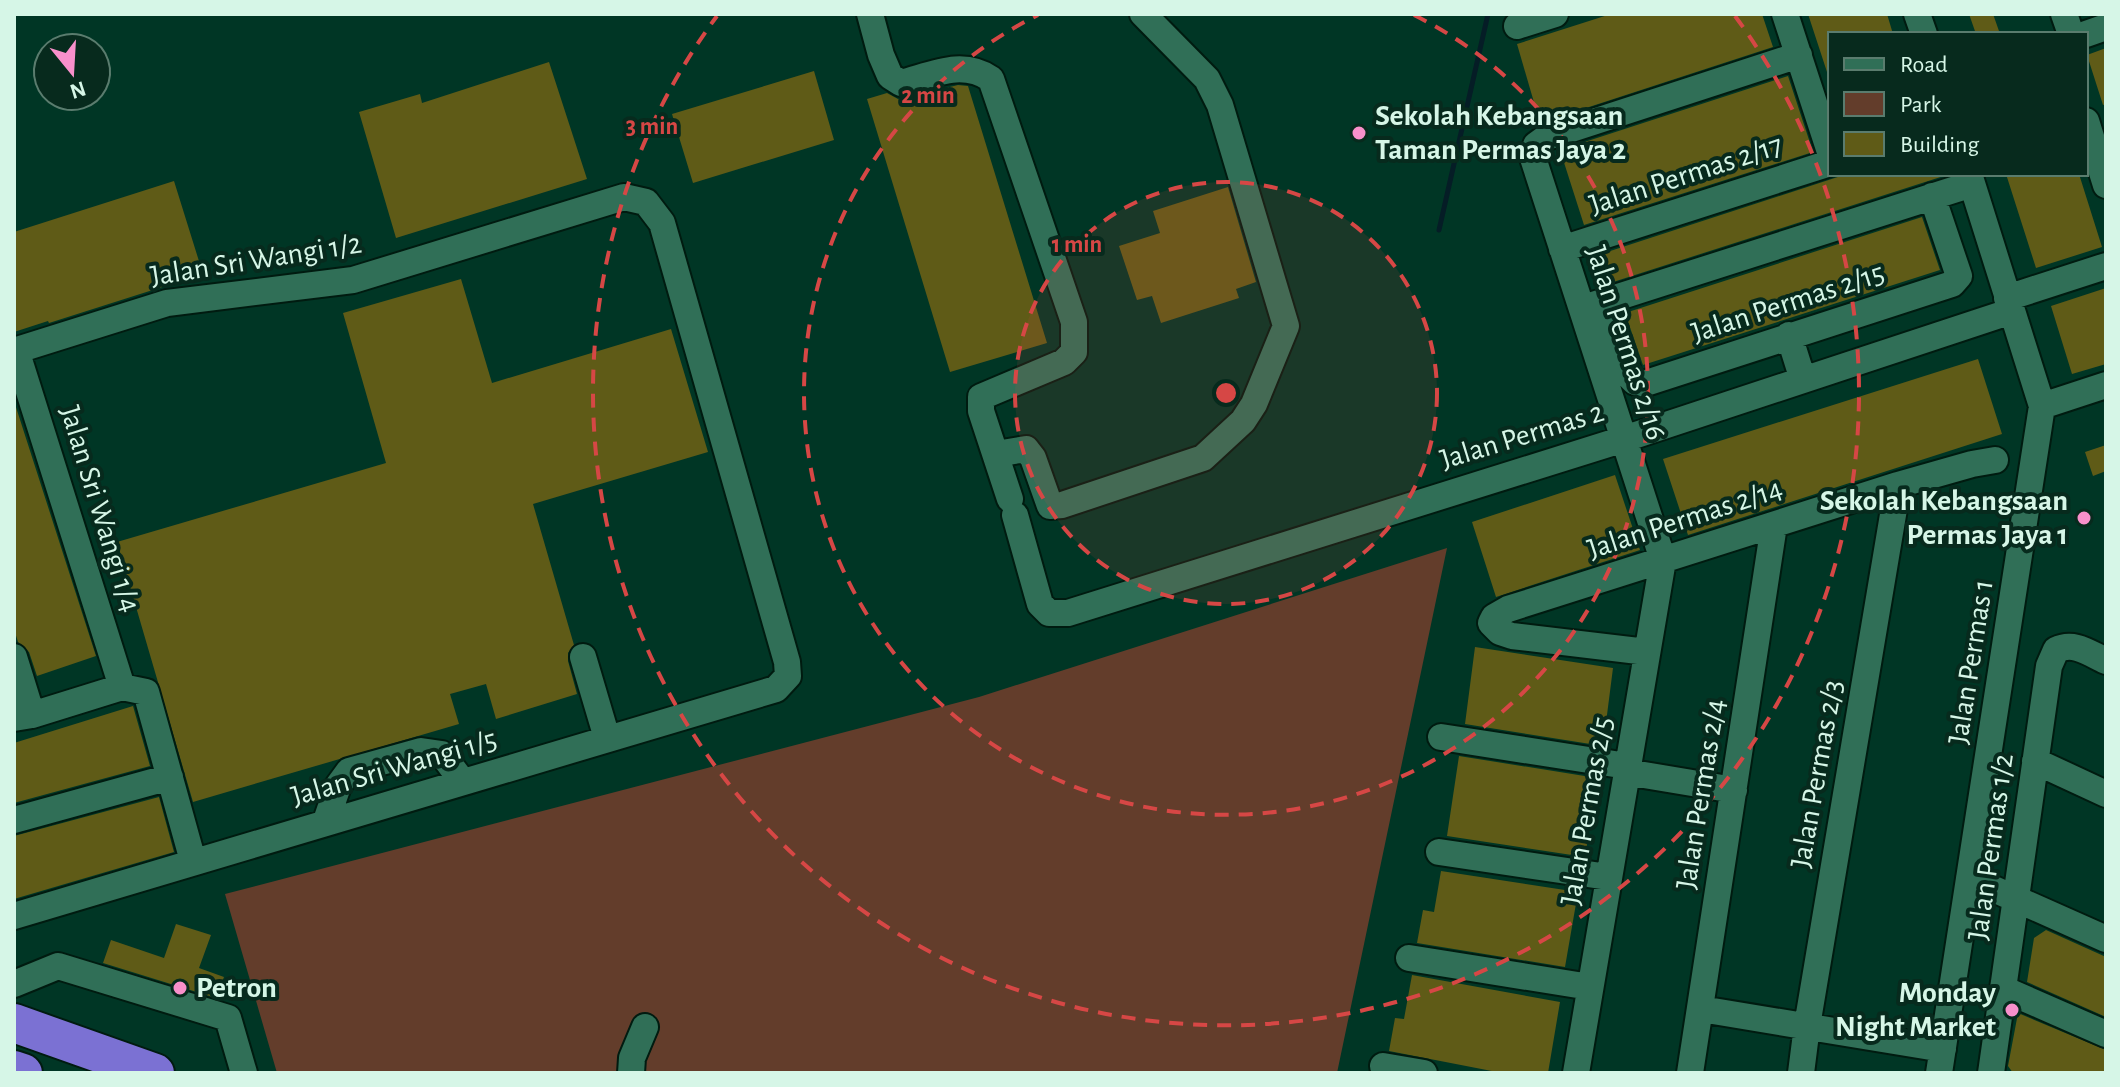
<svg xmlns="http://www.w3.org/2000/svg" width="2120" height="1087" font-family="'Alegreya Sans',sans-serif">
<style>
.green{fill:#633d2b}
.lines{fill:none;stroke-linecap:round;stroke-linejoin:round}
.stream{stroke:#051d26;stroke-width:5}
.building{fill:#5f5b17}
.minor-casing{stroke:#001b10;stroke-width:30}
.highway-casing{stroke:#001b10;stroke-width:42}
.minor{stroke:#306f57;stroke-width:26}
.highway{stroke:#7b71d3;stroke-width:38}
.ring{fill:none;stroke:#d64745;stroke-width:4;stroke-dasharray:14 10}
.poi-dot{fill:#f890cb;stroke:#072a1d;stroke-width:3}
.labels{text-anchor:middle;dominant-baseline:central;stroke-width:8;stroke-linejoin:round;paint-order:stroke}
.poi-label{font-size:30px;font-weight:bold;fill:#d6f6e7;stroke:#072a1d;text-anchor:start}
.street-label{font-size:30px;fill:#d6f6e7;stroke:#072a1d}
.centre{fill:#d64745;stroke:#072a1d;stroke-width:4}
.ring-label{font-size:24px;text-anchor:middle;font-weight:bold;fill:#d64745;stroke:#072a1d;stroke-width:8;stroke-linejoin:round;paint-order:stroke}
</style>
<rect width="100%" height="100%" fill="#003625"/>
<path class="green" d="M1447,548l-110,525h-1060l-52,-179 754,-197z"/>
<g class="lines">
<path class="stream" d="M1439,230l49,-216"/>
</g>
<path class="building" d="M1611,14h151l11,33 -233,76 -23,-79z
M1808,14h79l6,20h-63v38h-3z
M1969,14h24l6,17 -23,3z
M2106,48v56l-3,1 -16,-50z
M549,62l38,117 -191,59 -37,-126 61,-18 2,9z
M814,71l20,69 -141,43 -21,-69z
M1788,76l25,76 -229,73 -24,-75z
M958,85l10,1 79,257 -97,29 -83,-273 20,-6 11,6 7,-1z
M1847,174h103l-340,109 -9,-29z
M2006,174h73l23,73 -66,21z
M174,181l29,93 -154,49 -1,-2 -34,11v-100z
M1228,187l28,95 -20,7 3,9 -78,25 -9,-27 -15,4 -18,-54 41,-13 -7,-22z
M1922,217l18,53 -297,95 -18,-52z
M461,279l31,104 179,-54 37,123 -175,52 41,141 -6,8v8l9,33 -81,25 -10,-35 -36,10 9,30 -266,78 -76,-260 269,-79 -43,-150z
M2106,288v76l-34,10 -21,-68z
M1978,359l24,75 -314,101 -25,-76z
M14,401l82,255 -59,20 -8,-24 -11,-10 -4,-13z
M2106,445v26l-13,5 -8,-24z
M1615,475l25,75 -144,47 -24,-75z
M1475,647l138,21 -10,78 -138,-22z
M133,706l17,60 -136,37v-60z
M1459,756l138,22 -12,79 -138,-21z
M159,797l15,55 -160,47v-63z
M1441,871l137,21 -13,75 -148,-24 6,-33 11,2z
M176,924l35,11 -12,33 25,9 -8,21 -113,-35 8,-23 53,18z
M2046,930l60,27v60l-79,-35 7,-44z
M1412,975l148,27 -12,71h-46l-113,-22 6,-33 9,1z
M2018,1013l88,37v23h-93l-5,-7z"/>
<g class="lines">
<defs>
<path id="minor" d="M870,14l11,41 9,21 11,7c31,-8 61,-24 90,-4l83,243v30l-10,10 -83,35v14l29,88
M1785,14l45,138
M1917,14l7,20
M2064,14l7,20
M1517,26l38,-12
M2086,34l20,-7
M2086,121l20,64
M1562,249l268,-86
M2007,298l99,-32
M1604,301l26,76 5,5 8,2 309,-100 7,-8 -27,-80
M1590,306l382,-122
M1789,335l14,45
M16,350l106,337
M14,351l153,-48 186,-23 271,-83 22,5 16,21 125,439 1,14 -12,13 -762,227
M2042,406l64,-21
M996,454l30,-5 7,9 17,48 12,-1 141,-47 40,-37 11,-17 32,-78 -66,-221 -13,-26 -64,-65
M1015,515l25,89 9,9h19l556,-174 388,-128
M1647,652l-135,-16 -12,-4 -9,-9 3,-6 14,-8 390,-124 74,-21 23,-4
M14,657l18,58
M583,657l24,81
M14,718l18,-3 90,-28 24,5 47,169
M1441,737l186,29
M2035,761l71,33
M1626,772l108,18
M14,820l156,-43
M326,821l12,-35 11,-15 72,-20 21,3 20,27
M1439,852l169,25
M1969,878l137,61
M1409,958l181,29
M14,984l44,-18 170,52 16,55
M2003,989l103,45
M1701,1009l242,40
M1383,1066l41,7
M631,1073l1,-15 13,-31
M1576,1073l87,-513 -130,-402 3,-13 11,-8 252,-82
M1690,1073l84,-548
M1801,1073l6,-47 91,-541
M1939,1073l103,-667 -73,-232
M1991,1073l58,-407 7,-16c18,-9 33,3 50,11"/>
<path id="highway" d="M14,1023l141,50
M14,1070l9,3"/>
</defs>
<use href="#minor" class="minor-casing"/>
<use href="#highway" class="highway-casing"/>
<use href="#minor" class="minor"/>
<use href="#highway" class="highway"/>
</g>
<circle cx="1226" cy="393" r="211" fill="#d64745" fill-opacity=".12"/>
<g class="ring">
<circle cx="1226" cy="393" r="211"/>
<path d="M1414 15A422 422 0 1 1 1038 15"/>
<path d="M1735 16A633 633 0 1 1 717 16"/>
</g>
<g class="poi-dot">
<circle cx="1359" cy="133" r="8"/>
<circle cx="2084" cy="518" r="8"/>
<circle cx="180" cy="988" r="8"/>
<circle cx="2012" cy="1010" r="8"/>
</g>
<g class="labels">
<g class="poi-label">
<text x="1375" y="116">Sekolah Kebangsaan<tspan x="1375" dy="34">Taman Permas Jaya 2</tspan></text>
<text x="2068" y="501" text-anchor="end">Sekolah Kebangsaan<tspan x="2068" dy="34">Permas Jaya 1</tspan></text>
<text x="196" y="988">Petron</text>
<text x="1996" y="993" text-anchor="end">Monday<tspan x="1996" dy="34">Night Market</tspan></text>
</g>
<g class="street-label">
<text transform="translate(1686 175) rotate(-18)">Jalan Permas 2/17</text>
<text transform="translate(256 260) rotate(-9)">Jalan Sri Wangi 1/2</text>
<text transform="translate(1788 303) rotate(-18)">Jalan Permas 2/15</text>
<text transform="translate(1626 343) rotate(72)">Jalan Permas 2/16</text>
<text transform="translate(1522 436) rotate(-17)">Jalan Permas 2</text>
<text transform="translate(100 509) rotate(73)">Jalan Sri Wangi 1/4</text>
<text transform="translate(1685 519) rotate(-18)">Jalan Permas 2/14</text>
<text transform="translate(1971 662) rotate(-81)">Jalan Permas 1</text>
<text transform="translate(394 768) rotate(-16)">Jalan Sri Wangi 1/5</text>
<text transform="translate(1817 774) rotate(-80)">Jalan Permas 2/3</text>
<text transform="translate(1701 794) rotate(-81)">Jalan Permas 2/4</text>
<text transform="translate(1587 811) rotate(-80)">Jalan Permas 2/5</text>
<text transform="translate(1991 847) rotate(-82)">Jalan Permas 1/2</text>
</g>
</g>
<circle cx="1226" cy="393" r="12" class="centre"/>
<g class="ring-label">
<text x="928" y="103">2 min</text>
<text x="652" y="134">3 min</text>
<text x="1077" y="252">1 min</text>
</g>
<rect width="2120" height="1087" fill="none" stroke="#d6f6e7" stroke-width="32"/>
<rect x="1828" y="32" width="260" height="144" fill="#072a1d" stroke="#5a7c6e" stroke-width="2"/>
<rect x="1844" y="58" width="40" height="12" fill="#306f57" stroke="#5a7c6e" stroke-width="2"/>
<text x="1900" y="72" font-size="24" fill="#d6f6e7">Road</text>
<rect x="1844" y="92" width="40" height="24" fill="#633d2b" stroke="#5a7c6e" stroke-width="2"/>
<text x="1900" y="112" font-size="24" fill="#d6f6e7">Park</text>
<rect x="1844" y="132" width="40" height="24" fill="#5f5b17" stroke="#5a7c6e" stroke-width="2"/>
<text x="1900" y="152" font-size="24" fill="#d6f6e7">Building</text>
<g transform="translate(72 72) rotate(162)"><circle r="38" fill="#072a1d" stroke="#5a7c6e" stroke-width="2"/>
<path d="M0-6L14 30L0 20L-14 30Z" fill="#f890cb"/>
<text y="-12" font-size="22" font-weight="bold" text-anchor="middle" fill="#d6f6e7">N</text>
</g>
</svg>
